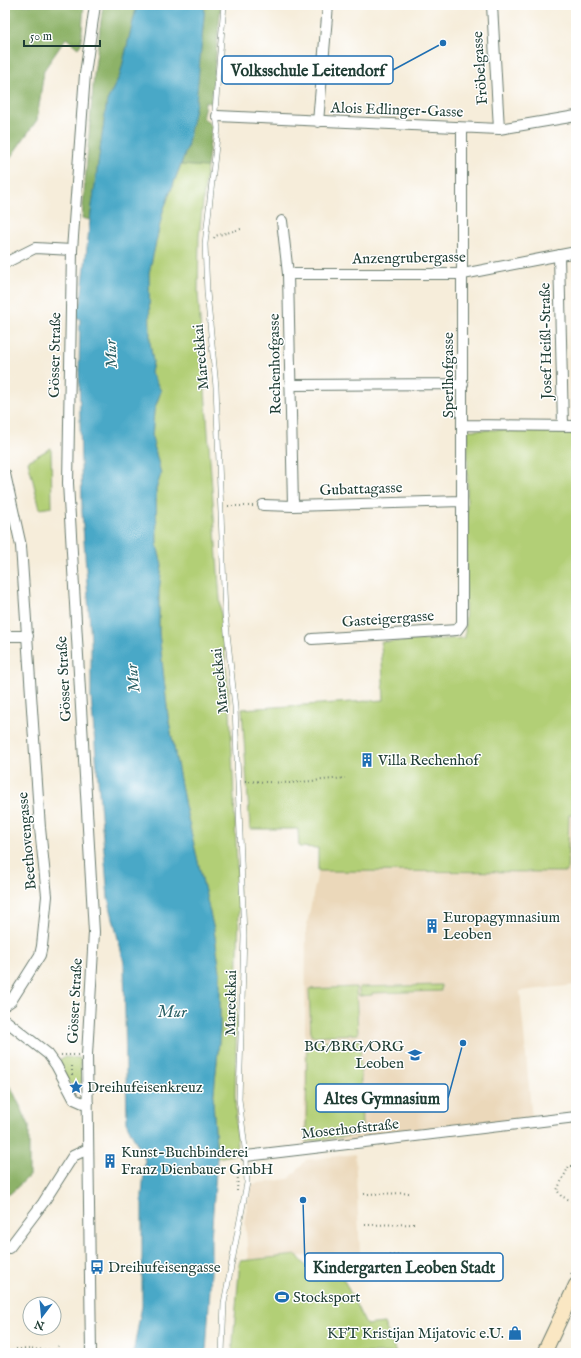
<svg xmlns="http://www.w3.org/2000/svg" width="581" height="1358" font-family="'IM FELL English',serif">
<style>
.built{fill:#ebd8ba}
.green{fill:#b2cf76;stroke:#688655}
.forest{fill:#8db267;stroke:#56784e}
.water{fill:#48a8c7;stroke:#34727e}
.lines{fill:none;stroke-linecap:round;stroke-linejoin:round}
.service-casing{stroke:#6a7b6e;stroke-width:6}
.minor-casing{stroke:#6a7b6e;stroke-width:12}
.secondary-casing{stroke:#6a7b6e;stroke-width:16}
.path{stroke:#6a7b6e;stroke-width:2;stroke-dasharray:1 3;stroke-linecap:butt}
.service{stroke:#fff;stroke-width:5}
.minor{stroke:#fff;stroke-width:10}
.secondary{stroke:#fae7c3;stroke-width:14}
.labels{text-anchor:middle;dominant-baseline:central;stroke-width:3;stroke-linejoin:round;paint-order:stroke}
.street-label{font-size:15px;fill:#1f3d34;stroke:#fff}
.poi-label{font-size:15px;fill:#1f3d34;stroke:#fff;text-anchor:start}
.water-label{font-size:16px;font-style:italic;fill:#2d6267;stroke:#fff}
.leader{fill:none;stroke:#1f6fb2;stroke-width:1.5}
.callout-dot{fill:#1f6fb2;stroke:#fff;stroke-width:1.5}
.callout{fill:#fff;stroke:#1f6fb2;stroke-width:1.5}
.callout-label{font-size:16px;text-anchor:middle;font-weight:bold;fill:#1f3d34}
</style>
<rect width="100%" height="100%" fill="#fff"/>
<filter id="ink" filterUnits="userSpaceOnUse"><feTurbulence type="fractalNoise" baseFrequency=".025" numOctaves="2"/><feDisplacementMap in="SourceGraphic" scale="8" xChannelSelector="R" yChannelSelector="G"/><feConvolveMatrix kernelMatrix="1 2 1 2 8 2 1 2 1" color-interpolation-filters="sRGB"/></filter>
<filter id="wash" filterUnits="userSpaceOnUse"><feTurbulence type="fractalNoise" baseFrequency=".012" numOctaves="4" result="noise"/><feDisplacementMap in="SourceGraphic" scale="16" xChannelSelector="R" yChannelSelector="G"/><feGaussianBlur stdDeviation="0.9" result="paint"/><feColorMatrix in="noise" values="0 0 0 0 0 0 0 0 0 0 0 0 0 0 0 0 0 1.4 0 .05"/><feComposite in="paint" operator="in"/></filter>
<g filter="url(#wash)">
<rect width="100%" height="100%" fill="#f6edda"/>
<path class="built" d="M569,815h7v115h-3l3,23v32l-56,6 12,129 -228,30 2,-221 12,-58 249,1z
M355,1154l5,99 -112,6 -3,-42 7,-33 37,-5 17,-19z"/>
<path class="green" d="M181,165l26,2 -8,69 -1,56 23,322 9,96 9,200 -4,184 2,60 -20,4 -4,-56 7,-71v-59l-6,-42 -29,-124 -17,-90 -9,-83v-41l3,-27 -5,-20 -1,-56 5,-15 -9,-37 2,-26 7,-20 -10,-18 2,-11 -3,-20 -1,-69 14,-62z
M576,429v386h-7l-2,57 -249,-1v-23l-19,-1 -1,-18h-48l-8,-120 142,-9 -3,-58 84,-4 3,-208z
M51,448l1,59 -12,2 -12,-48z
M441,985v6l-69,2v2l-13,1v-9z
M356,987l2,47 -47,2 -2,-47z
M360,1040l2,91 -6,4 -50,7 1,-101z
M64,1057l16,1 2,22 -3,9c-12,-3 -16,-19 -20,-29z
M297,1255l16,20 28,-1 25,51 18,-2 12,30h-164l8,-92z"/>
<path class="forest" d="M5,5h79l-3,39 -3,4 -12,-10 -22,32 -7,50 -32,45z
M103,5h34l-17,70 -13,26 -17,119 -8,-2 12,-143z
M205,5h16l-10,98 -6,-1 -2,15 9,9 -5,41 -26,-2 6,-17 15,-108z
M11,1087l18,38v51l-19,18h-5v-106z"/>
<path class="water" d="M137,5h68l-9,98 -9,45 -24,63 -14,62 1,69 3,20 -2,11 10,18 -7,20 -2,26 9,37 -5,15 1,56 5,20 -3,27v41l9,83 17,90 29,124 6,42v59l-7,71 4,56 -6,80v34l-5,81h-73l9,-47v-111l3,-35 -18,-36 -3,-161 -16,-65 -17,-201v-56l-9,-129 -3,-138 1,-55 -4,-2 1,-11 4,-4 9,-82 17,-119 13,-26z"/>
</g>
<g filter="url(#ink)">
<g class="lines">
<defs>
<path id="service" d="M222,1353l2,-50 23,-120 -1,-27 -7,-57 5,-163 -9,-229 -10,-93 -9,-227 -9,-95 -2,-48 13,-116 -3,-17 9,-106"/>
<path id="minor" d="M492,5l7,124
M217,116l282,13 77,-13
M318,122l10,-117
M282,221l6,53 5,232
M559,255l4,171
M5,263l30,-15 37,2
M288,274h175l113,-22
M290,385l173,-1
M463,425l113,1
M5,474l16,72 19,282 7,68 -5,50 -2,9 -29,46 -6,4
M263,505l30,1 168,-5
M5,636h23
M312,639l145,-9 5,-7v-495
M5,1020l43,34 8,11 18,34 9,4h5
M246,1156l330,-39
M9,1248l34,-45 30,-47 15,-7
M91,1353l-4,-298 7,-123 -26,-449 4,-233 13,-176 10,-69"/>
<path id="secondary" d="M544,1353l32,-68"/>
</defs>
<use href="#service" class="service-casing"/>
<use href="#minor" class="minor-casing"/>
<use href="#secondary" class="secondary-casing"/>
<path class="path" d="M214,238l1,-2 26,-7
M228,506h26
M245,781l44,2 56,-5
M61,1055h18
M72,1075v-9
M576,1166h-7l-12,24 4,6 15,7
M237,1191l1,-15
M364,1194l48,-1
M365,1225l51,-1
M369,1256l51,-1
M571,1274l5,-10
M16,1349l40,1 2,-4"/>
<use href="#service" class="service"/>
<use href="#minor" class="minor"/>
<use href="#secondary" class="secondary"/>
</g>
</g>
<defs>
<symbol id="building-bare" viewBox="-9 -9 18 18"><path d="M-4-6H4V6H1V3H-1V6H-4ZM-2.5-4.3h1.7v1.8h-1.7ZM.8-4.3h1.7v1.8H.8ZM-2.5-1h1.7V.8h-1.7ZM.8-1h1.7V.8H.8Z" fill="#1f6fb2" stroke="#fff" stroke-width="2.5" paint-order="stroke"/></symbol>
<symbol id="school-bare" viewBox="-9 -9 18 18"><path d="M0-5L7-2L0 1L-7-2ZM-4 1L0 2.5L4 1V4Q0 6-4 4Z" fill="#1f6fb2" stroke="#fff" stroke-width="2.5" paint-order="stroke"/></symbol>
<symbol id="sight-bare" viewBox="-9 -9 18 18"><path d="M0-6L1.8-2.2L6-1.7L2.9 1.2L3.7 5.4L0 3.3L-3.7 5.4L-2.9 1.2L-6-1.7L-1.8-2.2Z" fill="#1f6fb2" stroke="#fff" stroke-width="2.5" paint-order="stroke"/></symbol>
<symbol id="bus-bare" viewBox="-9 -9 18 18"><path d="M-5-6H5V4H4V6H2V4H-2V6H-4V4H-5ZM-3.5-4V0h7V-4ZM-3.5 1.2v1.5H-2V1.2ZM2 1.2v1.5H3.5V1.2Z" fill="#1f6fb2" stroke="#fff" stroke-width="2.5" paint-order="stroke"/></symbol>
<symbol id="stadium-bare" viewBox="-9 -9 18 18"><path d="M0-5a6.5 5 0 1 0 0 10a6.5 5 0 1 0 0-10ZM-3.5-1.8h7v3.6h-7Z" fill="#1f6fb2" stroke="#fff" stroke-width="2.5" paint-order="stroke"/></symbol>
<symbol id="shop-bare" viewBox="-9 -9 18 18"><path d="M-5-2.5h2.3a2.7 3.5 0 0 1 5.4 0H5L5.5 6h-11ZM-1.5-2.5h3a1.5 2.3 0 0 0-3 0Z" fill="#1f6fb2" stroke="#fff" stroke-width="2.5" paint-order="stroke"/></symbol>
</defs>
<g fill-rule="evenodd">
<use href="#building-bare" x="357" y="750" width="20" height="20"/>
<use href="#building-bare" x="422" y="916" width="20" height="20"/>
<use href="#school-bare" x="405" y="1045" width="20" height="20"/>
<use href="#sight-bare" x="66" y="1077" width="20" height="20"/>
<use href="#building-bare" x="100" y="1151" width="20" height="20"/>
<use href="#bus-bare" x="87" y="1257" width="20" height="20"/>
<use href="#stadium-bare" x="272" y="1287" width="20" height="20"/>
<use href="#shop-bare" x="505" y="1323" width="20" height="20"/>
</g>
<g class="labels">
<g class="street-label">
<text transform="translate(480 68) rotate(-94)">Fröbelgasse</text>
<text transform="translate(397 110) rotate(2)">Alois Edlinger-Gasse</text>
<text transform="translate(409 258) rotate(-1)">Anzengrubergasse</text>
<text transform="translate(546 341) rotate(-91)">Josef Heißl-Straße</text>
<text transform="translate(55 355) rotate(-89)">Gösser Straße</text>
<text transform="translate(201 357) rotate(-95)">Mareckkai</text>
<text transform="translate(275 364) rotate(-91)">Rechenhofgasse</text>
<text transform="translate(448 375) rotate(-90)">Sperlhofgasse</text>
<text transform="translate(361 489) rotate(-2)">Gubattagasse</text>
<text transform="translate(388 619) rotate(-4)">Gasteigergasse</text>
<text transform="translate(64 679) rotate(-93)">Gösser Straße</text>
<text transform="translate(220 681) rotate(-96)">Mareckkai</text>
<text transform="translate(27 841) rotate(-95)">Beethovengasse</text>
<text transform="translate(75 1001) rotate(-87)">Gösser Straße</text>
<text transform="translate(231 1003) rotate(-89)">Mareckkai</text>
<text transform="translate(350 1129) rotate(-6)">Moserhofstraße</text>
</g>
<g class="poi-label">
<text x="378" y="760">Villa Rechenhof</text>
<text x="443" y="917">Europagymnasium<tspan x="443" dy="17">Leoben</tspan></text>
<text x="404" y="1046" text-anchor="end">BG/BRG/ORG<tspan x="404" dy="17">Leoben</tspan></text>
<text x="87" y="1087">Dreihufeisenkreuz</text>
<text x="121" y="1152">Kunst-Buchbinderei<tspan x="121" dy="17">Franz Dienbauer GmbH</tspan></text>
<text x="108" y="1267">Dreihufeisengasse</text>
<text x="293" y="1297">Stocksport</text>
<text x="504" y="1333" text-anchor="end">KFT Kristijan Mijatovic e.U.</text>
</g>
<g class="water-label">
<text transform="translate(112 354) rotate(-93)">Mur</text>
<text transform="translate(134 678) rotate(-96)">Mur</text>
<text x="172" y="1013">Mur</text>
</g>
</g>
<path class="leader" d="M443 43L393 70M463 1043L448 1098M303 1200L305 1267"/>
<g class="callout-dot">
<circle cx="443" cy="43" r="4"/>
<circle cx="463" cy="1043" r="4"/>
<circle cx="303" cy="1200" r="4"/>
</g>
<g class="callout">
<rect x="222" y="56" width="171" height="28" rx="4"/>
<rect x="316" y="1084" width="132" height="28" rx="4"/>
<rect x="305" y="1253" width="198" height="28" rx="4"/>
</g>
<g class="callout-label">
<text x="308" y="76">Volksschule Leitendorf</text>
<text x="382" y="1104">Altes Gymnasium</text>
<text x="404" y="1273">Kindergarten Leoben Stadt</text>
</g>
<rect width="581" height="1358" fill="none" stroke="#fff" stroke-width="20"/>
<g transform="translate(42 1316) rotate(196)"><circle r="19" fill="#ffffff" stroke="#a5b1ae"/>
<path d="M0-3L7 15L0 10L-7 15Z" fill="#1f6fb2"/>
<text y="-6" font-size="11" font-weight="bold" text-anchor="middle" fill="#1f3d34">N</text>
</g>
<path d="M24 40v6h76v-6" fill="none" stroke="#1f3d34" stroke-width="2"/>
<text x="30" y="40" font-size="12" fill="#1f3d34" stroke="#ffffff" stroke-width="3" paint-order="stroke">50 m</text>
</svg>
